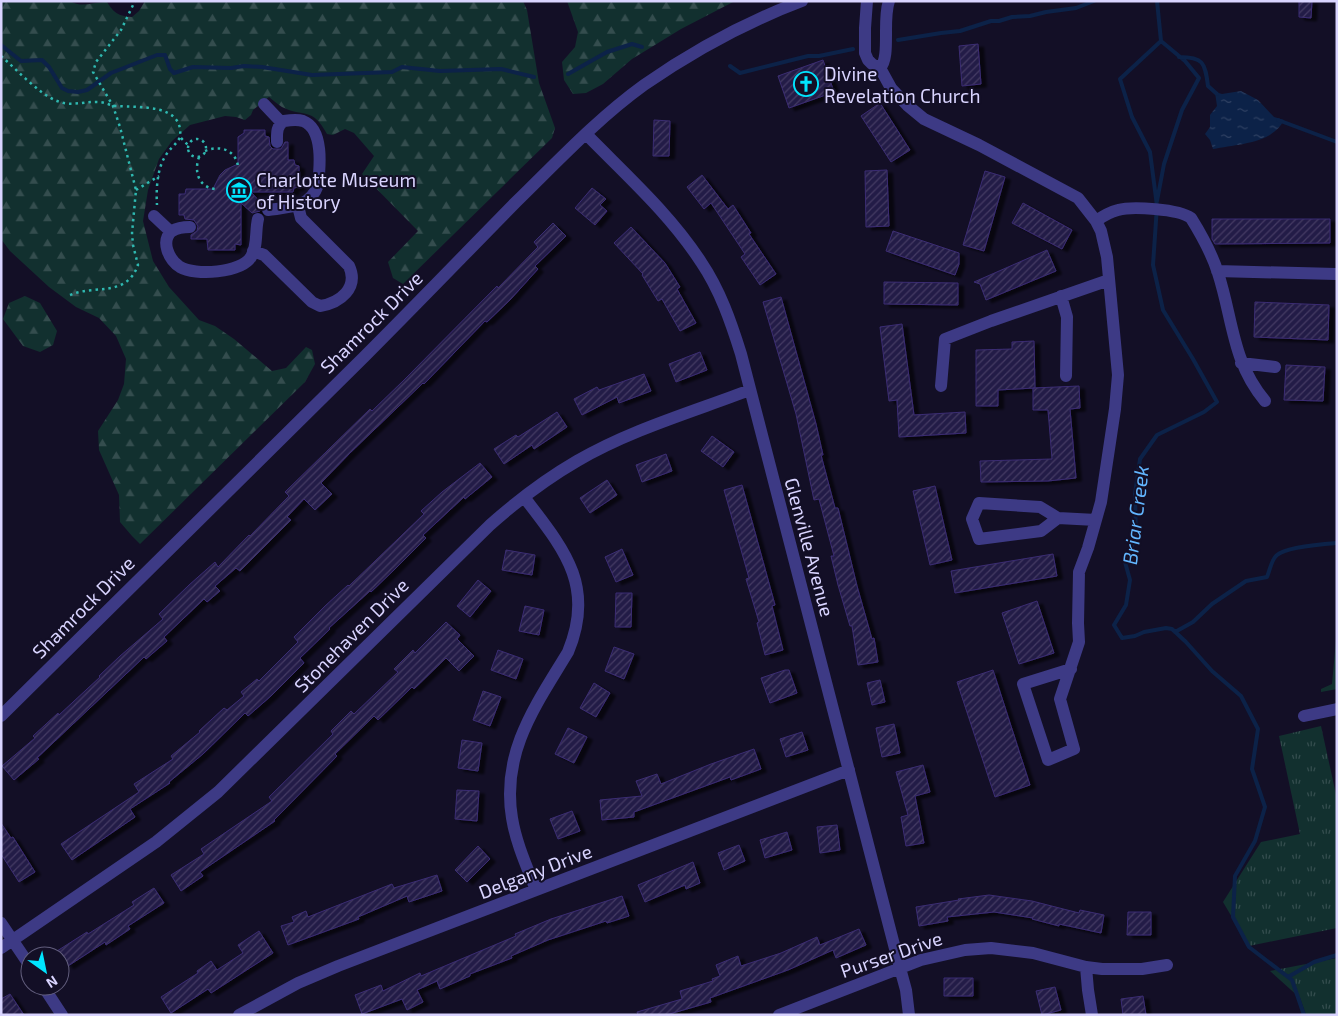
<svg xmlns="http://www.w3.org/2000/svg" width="1338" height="1016" font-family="'Exo 2',sans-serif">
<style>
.grass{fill:url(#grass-tufts)}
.forest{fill:url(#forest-firs)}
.water{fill:url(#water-ripples)}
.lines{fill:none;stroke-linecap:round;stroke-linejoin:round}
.stream{stroke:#0c2248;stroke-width:4}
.building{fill:url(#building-hatch);stroke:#3b2d73;filter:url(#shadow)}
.path{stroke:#2fb8b0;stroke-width:2.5;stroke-dasharray:2.5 4;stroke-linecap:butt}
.minor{stroke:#3d3a85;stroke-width:12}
.labels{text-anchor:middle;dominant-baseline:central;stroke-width:4;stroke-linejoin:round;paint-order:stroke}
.poi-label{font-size:19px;fill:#d9d4ff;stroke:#130f26;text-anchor:start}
.street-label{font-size:19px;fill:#d9d4ff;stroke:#130f26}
.water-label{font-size:20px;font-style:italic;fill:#62b6ff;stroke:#130f26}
</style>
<defs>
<pattern id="grass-tufts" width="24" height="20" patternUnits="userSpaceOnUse" patternTransform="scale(1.25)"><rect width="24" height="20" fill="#12302f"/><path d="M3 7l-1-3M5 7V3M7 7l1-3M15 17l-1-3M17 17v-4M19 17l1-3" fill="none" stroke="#344d4e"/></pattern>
<pattern id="forest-firs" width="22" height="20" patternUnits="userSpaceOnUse" patternTransform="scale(1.25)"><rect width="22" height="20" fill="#12302f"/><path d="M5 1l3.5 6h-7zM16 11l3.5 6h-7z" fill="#344d4e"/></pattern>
<pattern id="water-ripples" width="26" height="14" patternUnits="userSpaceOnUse" patternTransform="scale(1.25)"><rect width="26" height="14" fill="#0c2248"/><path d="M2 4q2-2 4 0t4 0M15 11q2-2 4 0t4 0" fill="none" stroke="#2f4163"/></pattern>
<pattern id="building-hatch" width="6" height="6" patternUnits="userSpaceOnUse" patternTransform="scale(1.25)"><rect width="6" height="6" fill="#241b47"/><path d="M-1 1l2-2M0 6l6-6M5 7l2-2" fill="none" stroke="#433b63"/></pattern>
<filter id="shadow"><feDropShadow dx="5.5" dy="3" stdDeviation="1" flood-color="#0009"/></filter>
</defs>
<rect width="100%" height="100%" fill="#130f26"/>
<path class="grass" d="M1337,629v60l-16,3v-3l11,-5z
M1321,726l16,73v129l-88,18 -26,-44 38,-60 39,-8 -21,-98z
M1337,958v57h-31l-6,-17 -30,-27z"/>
<path class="forest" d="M1,1h69c13,8 24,0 37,1 7,11 11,14 25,15l7,-6 6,-10h378l4,9 12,73 16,45 -3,10 -149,146 -10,-6 -5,-16 30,-31 -56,-57 12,-18 -20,-23 -9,-4 -12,6 -6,-1c-15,-28 -23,-16 -45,-27 -5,-3 -9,-7 -13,-10l-16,13 -2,5 -6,5 -9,-3 -11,-1 -35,9 -18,16 -13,18 -11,31 -5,31 10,40 16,26 30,33 16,6 19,13 38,32 14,-3 20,-21 6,3 3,14 -10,18 -165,162 -8,-8 -12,-14 -1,-27 -20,-45 -1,-19 20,-31 6,-16 2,-25 -10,-23 -17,-18 -23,-11 -27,-20 -39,-36 -9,-12z
M567,1h168l-54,28 -49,30 -29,25 -17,9 -13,1 -9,-14 -2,-18 13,-15 3,-15z
M25,296l15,7 17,28 -4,14 -13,7 -17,-6 -20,-27 6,-16z"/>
<path class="water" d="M1241,91l17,9 16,17 10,3c-12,24 -47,24 -71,29l-3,-9 -5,-6 5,-7v-12l7,-9 -2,-14 7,2z"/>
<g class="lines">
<path class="stream" d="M1157,1l4,40
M898,40l43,-7 19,-2 31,-10h8l13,-4 18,-1 16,-4 30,-4 18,-7
M1161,41l-41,38 12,38 18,35 7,54 -4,59 10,45 30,49 24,43 -13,10 -47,23 -17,24 -5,35 1,43 -11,25 5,18 -4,25 -12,20 8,13 13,-2 9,-4 22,-4 6,1 14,13 26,29 29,25 17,33 -6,40 13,38 -10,34 -20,35 -2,41 16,30 43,33 12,35
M1,45l20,16 21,-1 7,7 13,21 6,3 10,1 9,-2 24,-17 46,-18h8l5,14 4,4 19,-6 38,1 13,-2 18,1 50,8 80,-3 10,-5 38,4 61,-2 33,8
M1179,57c24,0 26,5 29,29l9,8
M730,66l10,7 68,-17h11l34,-7
M568,74l39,-22 25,-8 10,3
M1278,120l59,22
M1157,201l7,-37 18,-54 17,-32 -14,-17 -24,-20
M1175,632l18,-10 19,-18 34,-23 21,-4c3,-7 4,-17 10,-22 9,-8 47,-11 60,-12
M1288,977l26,-15 23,-7"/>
</g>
<path class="building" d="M1299,1h13l-1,17 -12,-1z
M978,44l3,40 -19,2 -3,-40z
M823,60l11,32 -45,16 -11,-32z
M880,103l30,47 -19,12 -30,-46z
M654,120l16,1 -1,35h-16z
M244,130h21v6l4,1 1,9 3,3h8l4,-7h3v18h6l1,5 4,1v21l-5,1 -1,4h-42l11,12 -2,7 -8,2 -11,-10v42l-6,-1v6h-27l-1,-11h-16v-4l6,-4 1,-5 -4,-6 -9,-1 -1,-4h-5v-21h6l1,-5h27l7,-14 5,-5 13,-6v-27l6,-4z
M887,170l2,56 -23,1 -1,-56z
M985,171l20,6 -21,74 -21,-6z
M702,175l26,34 5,-4 18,28 -2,1 27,40 -16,11 -19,-28 4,-3 -34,-51 -7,6 -17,-22z
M592,188l14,11 -6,6 7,6 -12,14 -20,-17z
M1023,203l49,27 -10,19 -50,-26z
M1212,219h118v24l-115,1 -3,-5z
M553,223l13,13 -31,30 3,3 -28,31 -23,22 -2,-1 -61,63 -1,-1 -73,70 -29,30 11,11 -17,16 -11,-11 -17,18 4,3 -51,51 -4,-3 -21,18 5,5 -13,11 -3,-3 -40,38 3,4 -21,18 -2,-2 -107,101 2,1 -25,21 -12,-14 33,-28 -2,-2 25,-23 1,2 41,-38 -1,-1 21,-20 43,-37 -4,-5 30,-29 26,-23 3,5 31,-32 1,1 39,-40 -4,-4 85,-83 2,2 32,-31 93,-94 1,2 40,-41 -4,-5z
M631,227l34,36 15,24 -3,2 19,34 -16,8 -18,-32 -4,2 -16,-26 1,-1 -29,-31z
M893,231l66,22v11l-4,11 -69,-24z
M1047,250l9,21 -70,29 -6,-16 -6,-2z
M884,282l74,1v22l-74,-1z
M781,297l35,127 7,31h-2l14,53h3l19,78 15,53 2,-1 4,24 -20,3 -6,-39h-2l-12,-41 -7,-29h3l-15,-57 -5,1 -18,-86 -33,-112z
M1255,302l74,3 -1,35 -74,-3z
M902,324l12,91 51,-3 1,21 -67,4 -2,-37 -8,1 -9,-74z
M1034,341l1,47 -37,2v16h-22v-56l36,-1v-7z
M700,352l7,18 -31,12 -7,-18z
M1286,365l39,2 -2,34 -39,-1z
M644,374l7,17 -32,12 -2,-6 -35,18 -8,-16 23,-12 2,3z
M1079,386l1,22 -10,1 6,69 -28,3 -67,1 -1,-21 72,-2 -4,-49h-15v-22z
M557,412l10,15 -33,22 -2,-4 -28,19 -10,-15 22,-14 2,2z
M712,436l22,16 -11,15 -22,-16z
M666,454l6,17 -30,11 -6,-17z
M480,463l12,14 -27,22 -1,-2 -41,38 3,3 -32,32 -23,22 -1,-1 -41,37 1,1 -30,29 4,5 -33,33 -23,20 -3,-3 -42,41 -34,28 1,1 -40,26 5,8 -63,43 -11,-16 78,-52 -5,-8 39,-25 -2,-3 29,-24 -1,-1 25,-23 3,2 17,-14 -3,-4 16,-13 2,2 39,-39 -4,-5 31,-31 23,-21 1,1 75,-72 -3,-3 21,-19z
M607,480l10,15 -27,18 -10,-15z
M742,485l33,120 -3,1 11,44 -18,5 -8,-32 2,-1 -13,-43 3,-1 -25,-88z
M935,486l17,74 -22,5 -17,-74z
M622,549l11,26 -17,7 -11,-25z
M506,550l29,5 -3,20 -30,-5z
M1053,554l4,22 -102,17 -4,-22z
M478,580l13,11 -21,26 -13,-11z
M616,593h16l-1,34h-16z
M1037,601l17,52 -35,11 -17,-51z
M525,606l19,4 -5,25 -20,-4z
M446,622l14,13 -3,4 17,17 -15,15 -13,-13 -32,31 -2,-2 -34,33 -4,-4 -39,38 2,2 -63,64 1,1 -75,51 3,4 -22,15 -10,-16 33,-21 -3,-5 71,-48 -3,-4 64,-63 -2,-3 20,-20 3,3 44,-42 -4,-3 19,-19 2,3z
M614,647l20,7 -10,25 -19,-8z
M498,650l25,9 -7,20 -25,-9z
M785,670h4l8,23 -27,10 -9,-25z
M993,670l37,115 -35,12 -38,-115z
M880,680l5,22 -13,3 -5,-22z
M594,683l16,10 -14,24 -16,-9z
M483,691l18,6 -11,29 -17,-6z
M894,724l6,29 -18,4 -6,-29z
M568,728l19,9 -13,26 -19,-9z
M802,732l6,18 -22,7 -6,-18z
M462,740l20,3 -4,28 -20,-3z
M754,749l7,20 -30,11 -1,-3 -96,35v5l-32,3 -2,-20 42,-4 -6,-15 21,-7 4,10 50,-20z
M923,765l7,27 -15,4 9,47 -18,3 -5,-29 7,-2 -12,-43z
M457,790l22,1 -2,30 -22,-2z
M572,811l8,20 -22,8 -8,-20z
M1,823l10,15 2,-1 22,35 -16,10 -18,-28z
M837,825l3,25 -20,3 -3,-26z
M787,832l5,18 -27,8 -5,-18z
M739,845l6,16 -21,9 -6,-17z
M478,846l12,13 -23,23 -12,-12z
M693,862l7,21 -14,6 -1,-4 -40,17 -7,-17z
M437,875l5,16 -33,11 -2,-6 -49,21 1,2 -71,26 -7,-19 13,-4 -2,-5 14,-6 2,6 84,-33 2,4z
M154,888l10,15 -36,23 2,3 -24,16 -1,-3 -37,24 -11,-15 30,-19 1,2 46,-29 -2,-3z
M989,895l43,6 47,12 1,-3 24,5 -3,18 -42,-9v2l-27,-7 1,-1 -39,-6 -47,5 1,4 -29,5 -3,-19 43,-7 -1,-1z
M622,896l7,20 -22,7 -1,-2 -58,19 -37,16 1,2 -42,16v2l-30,13 -3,-8 -20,9 6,12 -16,8 -5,-11 -40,15 -7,-19 26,-10 2,6 37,-18 1,3 95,-40 -1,-2 36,-15z
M1128,912h23v23h-24z
M859,929l7,16 -30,13 -3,-8 -45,20 -78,28 1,4 -45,13h-28l-1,-3 45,-13 -2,-8 33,-10 -1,-2 8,-3 -4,-11 22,-9 3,10 40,-13 36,-16 3,8z
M259,931l14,22 -62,40 -3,-4 -37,24 -10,-16 37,-24 -1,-2 14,-10 6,9 26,-17 -5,-8z
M944,978h29v18h-29z
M1055,987l6,23 -19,5 -6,-24z
M10,994l14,21h-23v-16z
M1143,996l3,19h-23l-2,-16z"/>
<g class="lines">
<path class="path" d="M1,56c15,13 38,38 56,45 14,6 27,0 42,1 6,0 12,4 18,4 22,2 67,-3 63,31 -3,7 -10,11 -14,18 -9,13 -10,35 -9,50
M181,138l7,7
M188 148a9 9 0 1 1 18 0a9 9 0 1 1-18 0Z
M205,151c14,-6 30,-2 33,15
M199,157c-5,14 -1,30 16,32
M136,190l23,-14
M70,295c26,-11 56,3 68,-30l-5,-20 -1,-12 4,-43 -16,-63 -7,-21 -20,-34 3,-10 25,-32 14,-29"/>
<path class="minor" d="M867,1l-2,27v25l3,7 4,4 8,4 11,20 16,17 17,14 55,26 99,53 18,23 5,10 6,26 11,118 -3,34 -14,93 -13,46 -9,24 -1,51 1,19 -19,57 14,50 -26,11 -25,-76 48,-15
M880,68c11,-11 2,-48 9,-67
M264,104l17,18
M586,134c40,41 84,80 115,128 19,28 30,60 40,92l159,614 6,22 3,25
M268,210c21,-3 42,-2 50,-25 2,-18 6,-56 -15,-64 -6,-2 -13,-1 -19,0 -8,5 -7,13 -7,21
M154,216l17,16
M1096,221c7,-5 14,-9 22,-11 14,-4 61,-1 73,8 10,16 21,36 27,55 15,46 14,89 47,128
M190,227c-6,0 -13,1 -18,4 -12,10 -3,29 8,36 15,9 61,6 71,-10 7,-11 4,-26 7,-38
M253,251l11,4 48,47 8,4c20,-3 39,-18 29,-40l-48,-48 -3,-12
M1217,271l119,3
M1061,296l6,21 -1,59
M1241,363l34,4
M941,386l4,-47 46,-18 118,-41
M524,497c39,51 72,88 44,155 -32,53 -67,100 -56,166 4,25 15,49 24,72
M1058,518l-17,13 -62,8 -7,-20 7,-16 61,4 18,11 38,2
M1,716c120,-120 242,-239 363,-359 51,-51 101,-103 152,-155 41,-40 81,-83 128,-117 49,-34 102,-63 158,-84
M1304,716l33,-7
M1,923l29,43
M1,948l155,-106 62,-50 272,-267c27,-24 56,-46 87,-64 53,-31 115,-49 173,-71
M1086,967l2,23 4,25
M43,986l19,29
M239,1015l59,-32 40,-17 511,-196
M779,1015l142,-55 44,-10 26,-2 42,5 53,14 16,2h40l25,-4"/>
</g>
<defs>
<symbol id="church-ring" viewBox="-11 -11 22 22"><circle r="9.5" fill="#130f26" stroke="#00e5ff" stroke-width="1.5"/><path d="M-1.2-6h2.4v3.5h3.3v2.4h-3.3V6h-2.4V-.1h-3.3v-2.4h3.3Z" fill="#00e5ff"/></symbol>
<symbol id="museum-ring" viewBox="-11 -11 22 22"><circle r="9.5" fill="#130f26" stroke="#00e5ff" stroke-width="1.5"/><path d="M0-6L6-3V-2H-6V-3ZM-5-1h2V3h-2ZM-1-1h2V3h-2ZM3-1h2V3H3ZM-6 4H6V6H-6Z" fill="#00e5ff"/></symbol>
</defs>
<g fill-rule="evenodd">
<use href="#church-ring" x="792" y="70" width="28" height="28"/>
<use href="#museum-ring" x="225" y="176" width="28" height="28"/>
</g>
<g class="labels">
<g class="poi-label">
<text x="824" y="73">Divine<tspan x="824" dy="22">Revelation Church</tspan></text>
<text x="256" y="179">Charlotte Museum<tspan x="256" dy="22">of History</tspan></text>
</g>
<g class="street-label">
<text transform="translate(371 322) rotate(-45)">Shamrock Drive</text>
<text transform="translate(810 547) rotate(75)">Glenville Avenue</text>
<text transform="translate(83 607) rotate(-45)">Shamrock Drive</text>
<text transform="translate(351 635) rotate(-45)">Stonehaven Drive</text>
<text transform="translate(535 871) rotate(-21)">Delgany Drive</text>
<text transform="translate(891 954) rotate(-19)">Purser Drive</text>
</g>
<g class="water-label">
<text transform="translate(1135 515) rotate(-83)">Briar Creek</text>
</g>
</g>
<rect width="1338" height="1016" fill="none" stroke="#d9d4ff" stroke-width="5"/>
<g transform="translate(45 971) rotate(147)"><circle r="24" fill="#130f26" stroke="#625e7d"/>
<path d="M0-4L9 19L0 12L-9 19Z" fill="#00e5ff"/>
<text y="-8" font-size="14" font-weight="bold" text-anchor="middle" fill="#d9d4ff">N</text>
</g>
</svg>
